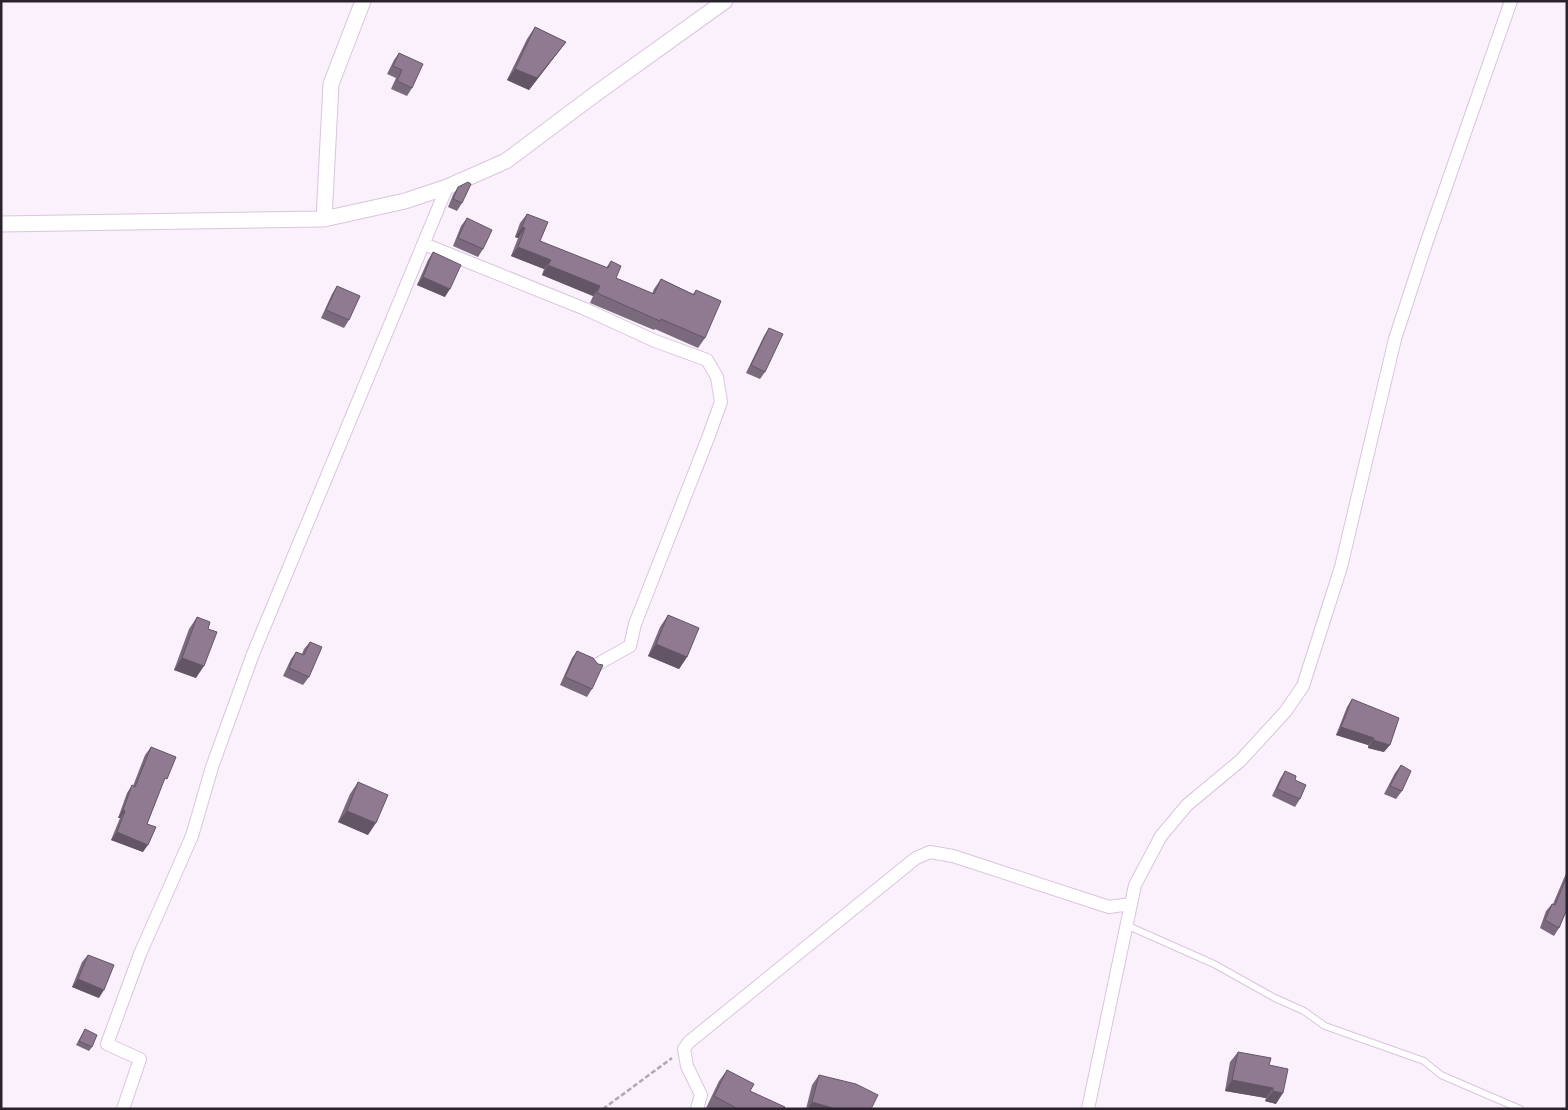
<svg xmlns="http://www.w3.org/2000/svg" width="1568" height="1110" font-family="'Nunito Sans',sans-serif">
<style>
.lines{fill:none;stroke-linecap:round;stroke-linejoin:round}
.service-casing{stroke:#dac4de;stroke-width:8}
.minor-casing{stroke:#dac4de;stroke-width:14}
.tertiary-casing{stroke:#dac4de;stroke-width:17}
.path{stroke:#afa7b1;stroke-width:2.5;stroke-dasharray:5 2.5;stroke-linecap:butt}
.service{stroke:#fff;stroke-width:6}
.minor{stroke:#fff;stroke-width:12}
.tertiary{stroke:#fff;stroke-width:15}
.wall{fill:#7b697e}
.shaded-wall{fill:#645566}
.building{fill:#8f7a92;stroke:#645566}
</style>
<rect width="100%" height="100%" fill="#faf1fc"/>
<g class="lines">
<defs>
<path id="service" d="M1126,925l88,39 61,34 29,13 21,15 99,35 17,14 79,34"/>
<path id="minor" d="M424,244l161,65 70,32 52,19 10,17 4,25 -13,36 -73,186 -5,22 -34,19
M123,1109l17,-50 -33,-15 33,-90 52,-118 20,-69 41,-113 194,-467
M697,1109l4,-14 -14,-29 -3,-17 5,-7 227,-184 14,-6 23,4 156,51 22,-3
M1088,1109l47,-224 26,-49 26,-31 53,-44 45,-49 18,-26 38,-119 54,-228 32,-98 84,-240"/>
<path id="tertiary" d="M324,219l7,-135 32,-83
M1,224l323,-5 81,-18 42,-14 59,-26 88,-66 131,-94"/>
</defs>
<use href="#service" class="service-casing"/>
<use href="#minor" class="minor-casing"/>
<use href="#tertiary" class="tertiary-casing"/>
<path class="path" d="M603,1109l69,-51"/>
<use href="#service" class="service"/>
<use href="#minor" class="minor"/>
<use href="#tertiary" class="tertiary"/>
</g>
<path class="wall" d="M535,27l31,15 -37,48 -22,-10 20,-41z
M399,53l13,35 -5,8 -16,-7 5,-11 -9,-4 7,-14z
M458,187l4,16 -5,8 -9,-4 5,-12z
M527,214l13,27 66,27 5,-7 5,17 36,16 2,-5 7,-10 32,15 3,-4 9,48 -7,10 -43,-19 -1,1 -64,-27 3,-7 -51,-21 2,-6 -33,-13 7,-18 -3,-1 5,-14z
M467,218l16,31 -5,8 -25,-11 8,-20z
M433,252l12,45 -28,-12 11,-25z
M337,286l12,34 -5,8 -23,-10 11,-24z
M769,328l-4,44 -5,7 -14,-6 18,-37z
M668,615l19,42 -8,12 -31,-13 12,-29z
M197,617l-1,61 -22,-8 15,-41z
M310,642l-1,35 -6,8 -20,-9 8,-17 5,-7 6,2 2,-5z
M577,651l15,38 -5,8 -27,-12 12,-27z
M1352,699l32,53 -16,-4v-3l-32,-10 11,-28z
M151,747l10,40 -14,37 -4,28 -32,-12 9,-22h-2l9,-25 5,-8 1,1 12,-31z
M1401,765l1,26 -6,8 -12,-5 11,-21z
M1285,771l10,9 5,19 -5,8 -23,-11 8,-17z
M358,782l10,53 -30,-13 12,-28z
M1567,871v38l-8,19 -5,8 -14,-8 6,-17 6,-7h1z
M88,955l11,43 -27,-11 10,-25z
M85,1029l7,18 -3,4 -13,-6z
M1238,1052l31,13 7,39 -11,-3 1,-3 -41,-7 5,-29z
M727,1070l23,21 34,18h-76l-2,-1 13,-27z
M819,1075l52,34h-65l6,-24z"/>
<path class="shaded-wall" d="M566,42l-37,48 -22,-10 8,-11z
M522,227l3,1 -7,10 -3,-1z
M518,247l33,13 -7,9 -33,-13z
M548,265l52,21 -7,10 -51,-21z
M423,277l27,12 -5,8 -28,-12z
M656,644l31,13 -8,12 -31,-13z
M182,658l22,8 -8,12 -22,-8z
M1341,727l33,11 -6,7 -32,-10z
M1373,740l17,5 -6,7 -16,-4z
M123,810l2,1 -5,7h-2z
M347,811l29,12 -8,12 -30,-13z
M117,832l31,13 -5,7 -32,-12z
M78,979l26,11 -5,8 -27,-11z
M1232,1080l41,8 -7,10 -41,-7z
M1273,1091l10,2 -7,11 -11,-3z
M812,1102l22,6 -1,1h-25z"/>
<path class="building" d="M535,27l31,15 -29,36 -22,-9z
M399,53l24,11 -11,24 -15,-7 5,-11 -9,-4z
M468,182l3,2 -9,19 -9,-4 5,-12z
M527,214l21,8 -8,19 68,27 3,-7 10,5 -5,12 38,16 7,-15 33,16 2,-5 25,11 -16,37 -44,-19 -1,2 -63,-28 3,-7 -52,-21 3,-5 -33,-13 7,-19 -3,-1z
M467,218l25,12 -9,19 -25,-11z
M433,252l28,13 -11,24 -27,-12z
M337,286l23,10 -11,24 -23,-10z
M769,328l14,6 -18,38 -14,-7z
M668,615l31,13 -12,29 -31,-13z
M197,617l13,5 -2,7 9,3 -13,34 -22,-8z
M310,642l12,5 -13,30 -20,-9 7,-16 8,3z
M577,651l16,7 5,6 5,1 -11,24 -27,-12z
M1352,699l47,19 -9,27 -17,-5 1,-2 -33,-11z
M151,747l25,10 -9,22 -2,-1 -18,46 9,3 -8,18 -31,-13 8,-21 -2,-1 9,-25 3,2z
M1401,765l10,6 -9,20 -12,-5z
M1285,771l11,5 -1,4 11,5 -6,14 -23,-10z
M358,782l30,13 -12,28 -29,-12z
M1567,876v33l-8,19 -14,-8 7,-16 3,1z
M88,955l26,10 -10,25 -26,-11z
M85,1029l12,6 -5,12 -13,-6z
M1238,1052l33,6 -2,7 19,4 -5,24 -10,-2v-3l-41,-8z
M727,1070l27,14 -4,7 35,16 -1,2h-46l-24,-13z
M819,1075l37,9 22,11 -7,14h-35l-24,-7z"/>
<rect width="1568" height="1110" fill="none" stroke="#2a222c" stroke-width="5"/>
</svg>
